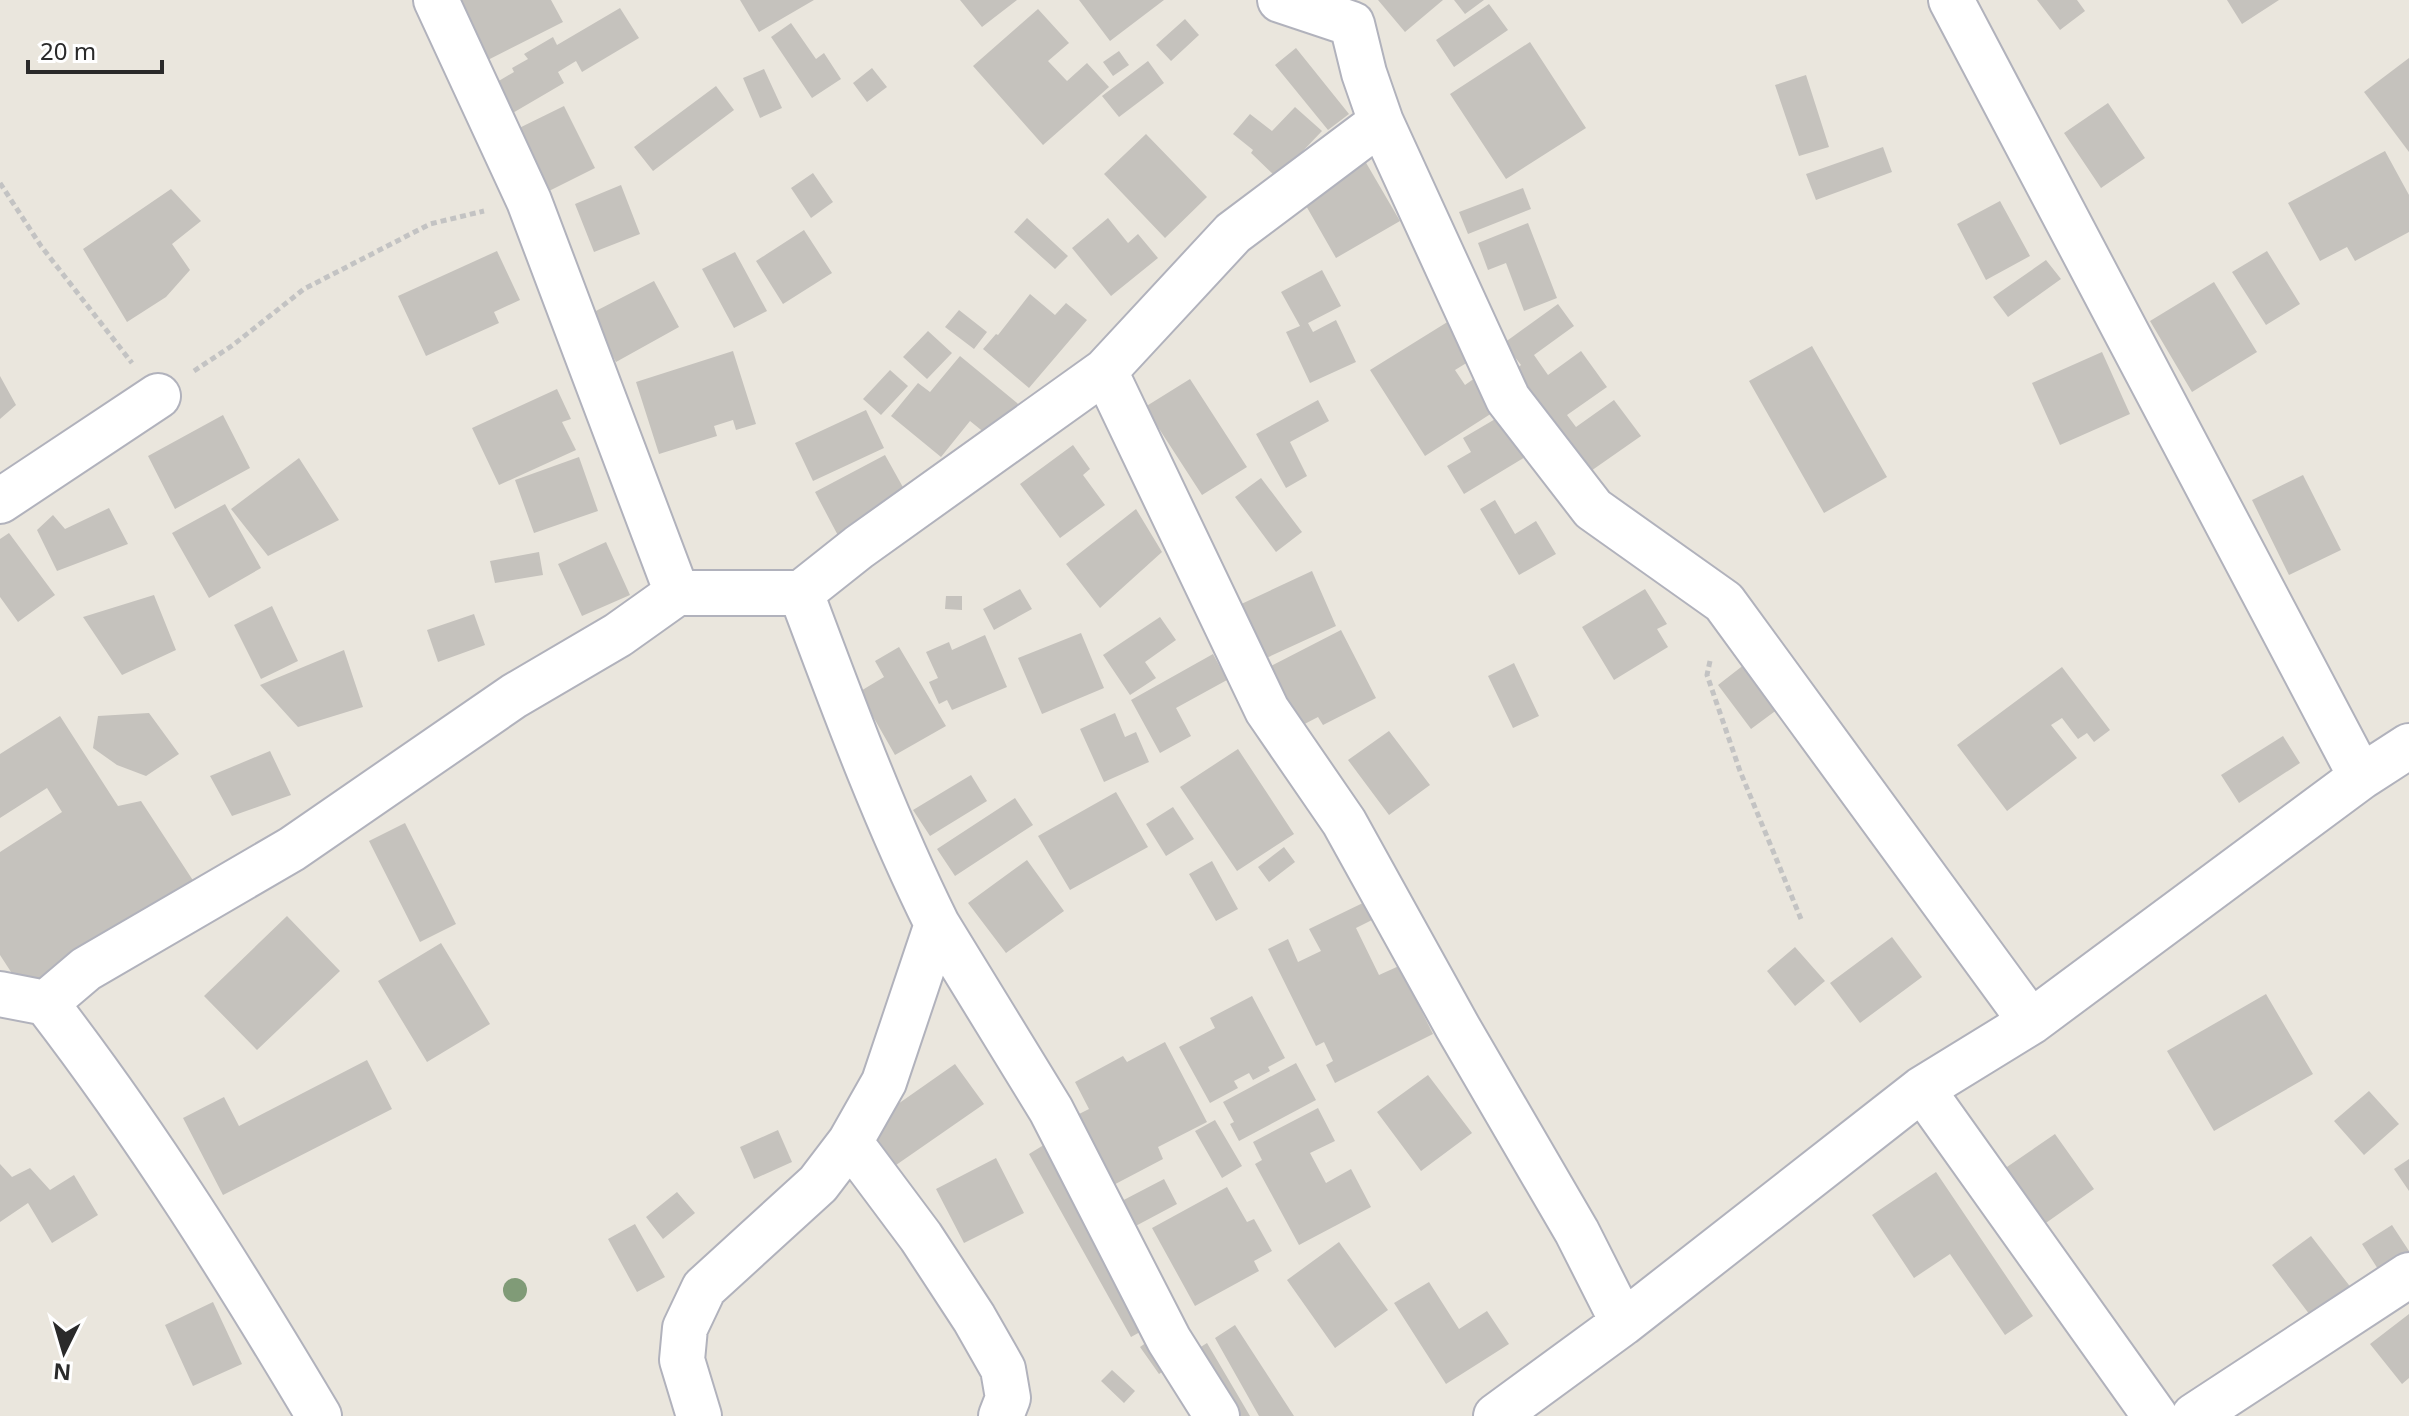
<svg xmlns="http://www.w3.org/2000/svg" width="2409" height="1416" font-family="'Noto Sans',sans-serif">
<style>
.building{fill:#c5c2bd}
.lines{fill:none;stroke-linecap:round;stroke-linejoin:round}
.minor-casing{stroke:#b1b2bc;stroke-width:48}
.path{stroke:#c3c3c3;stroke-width:5;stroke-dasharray:6 4;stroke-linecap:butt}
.minor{stroke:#fff;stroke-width:44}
.tree{fill:#809b77}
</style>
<rect width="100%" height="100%" fill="#eae6dd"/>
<path class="building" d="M455,0h96l12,22 -85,43z
M740,0h74l-55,32z
M960,0h57l-35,27z
M1079,0h85l-54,41z
M1378,0h65l-38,32z
M1454,0h30l-19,14z
M2037,0h40l8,11 -25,19z
M2227,0h52l-37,24z
M1489,4l19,26 -54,37 -18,-27z
M620,8l19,30 -57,34 -6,-11 -18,11 6,11 -58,34 -19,-29 27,-16 -2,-4 16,-9 -4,-5 29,-17 4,8z
M1038,9l31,34 -21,18 19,20 20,-18 22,24 -66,58 -70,-79z
M1185,19l14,16 -28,26 -15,-16z
M791,23l25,36 8,-6 17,26 -29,19 -41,-61z
M1530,42l56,86 -80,51 -56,-85z
M1296,48l53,66 -21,16 -53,-65z
M1119,51l10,14 -16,11 -10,-14z
M2409,58v94l-45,-60z
M1148,61l16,22 -45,34 -17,-21z
M872,68l15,19 -20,15 -14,-19z
M764,69l18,39 -22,10 -17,-40z
M1806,75l23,72 -30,9 -24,-71z
M716,86l18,24 -81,61 -19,-24z
M2108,103l37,55 -44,30 -37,-55z
M564,106l31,62 -54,27 -32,-62z
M1295,107l27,24 -45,47 -26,-25 2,-3 -20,-16 17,-20 22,17z
M1146,134l61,63 -42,41 -61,-64z
M1883,147l9,25 -76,28 -10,-26z
M2385,151l24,44v37l-54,29 -8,-14 -27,14 -32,-58z
M1365,161l35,60 -64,37 -35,-61z
M813,173l20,29 -22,16 -20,-30z
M621,185l19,49 -46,18 -19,-48z
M1523,188l8,21 -63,25 -9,-22z
M171,189l30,32 -29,23 18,26 -24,27 -39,25 -44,-73z
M2000,201l30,55 -44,24 -29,-56z
M1027,218l41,38 -13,13 -41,-37z
M1108,218l20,25 10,-9 20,24 -47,38 -39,-48z
M1528,223l29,75 -33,13 -18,-48 -18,7 -10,-27z
M804,230l28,43 -49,31 -27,-43z
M497,251l23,49 -26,12 5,11 -73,33 -28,-60z
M2267,251l33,53 -34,21 -34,-53z
M735,252l32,59 -33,17 -32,-59z
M2046,260l15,19 -53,38 -15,-20z
M1322,270l19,36 -33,17 5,9 23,-12 20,42 -46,21 -24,-51 14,-6 -19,-34z
M654,281l25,46 -63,35 -26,-48z
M2214,282l43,70 -65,40 -42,-71z
M1030,294l25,21 11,-12 21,17 -58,68 -46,-39 13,-15 2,1z
M1558,304l16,22 -40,29 14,20 33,-24 26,36 -40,28 9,12 38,-27 27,36 -63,44 -73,-103 16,-12 -17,-22z
M959,310l28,22 -13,17 -29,-22z
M1449,321l24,38 -18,11 10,15 17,-12 21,33 -78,50 -55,-86z
M928,331l24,22 -25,26 -24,-22z
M1812,346l75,131 -63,36 -75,-132z
M733,351l23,73 -20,6 -3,-10 -19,6 3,10 -58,18 -23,-72z
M2102,352l28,62 -70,31 -28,-62z
M960,356l63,52 -27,34 -26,-21 -29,36 -50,-41 27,-33 12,9z
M890,370l18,16 -27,29 -18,-16z
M0,376l16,29 -16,14z
M1190,379l57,88 -45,28 -57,-88z
M557,389l14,30 -9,3 14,28 -77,35 -27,-57z
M1318,400l11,21 -39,21 17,34 -21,12 -30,-54z
M866,410l18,38 -71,33 -18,-38z
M223,415l27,53 -75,41 -27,-53z
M1502,415l25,41 -63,38 -17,-28 24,-14 -8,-14z
M1073,445l17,24 -7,6 22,30 -45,33 -40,-54z
M885,455l24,43 -66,47 -28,-53z
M579,457l19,54 -64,22 -19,-53z
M299,458l40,62 -71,36 -37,-47z
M2303,475l38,75 -52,25 -37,-75z
M1261,478l41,54 -26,20 -41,-55z
M1495,500l20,34 21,-13 20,33 -37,21 -39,-66z
M225,504l36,64 -52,30 -37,-65z
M109,508l19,36 -71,27 -20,-41 16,-15 12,14z
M1136,509l26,43 -62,56 -34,-44z
M9,533l46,62 -37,27 -18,-25v-58z
M606,542l24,53 -48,21 -24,-52z
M539,552l4,23 -48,8 -5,-22z
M1312,571l24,55 -74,34 -25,-54z
M1020,589l12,20 -38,21 -11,-21z
M1645,589l22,35 -10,5 11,18 -54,33 -32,-53z
M154,595l22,55 -54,25 -39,-58z
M946,596h16v14l-17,-1z
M272,606l26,55 -37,18 -27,-54z
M474,614l11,31 -47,17 -11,-32z
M1160,617l16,23 -31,22 11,16 -26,17 -27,-40z
M1341,630l35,68 -53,27 -5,-8 -23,12 -30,-60z
M1081,633l23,55 -62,26 -24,-56z
M985,635l22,52 -55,23 -5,-10 -8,4 -10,-22 9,-4 -12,-26 23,-10 3,8z
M899,647l47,79 -51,29 -36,-63 25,-15 -9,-16z
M344,650l19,57 -65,20 -38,-42z
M1213,654l14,26 -51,28 15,28 -31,17 -29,-53z
M1514,663l25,53 -26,12 -25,-52z
M1745,664l33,45 -27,20 -33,-44z
M2062,667l48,63 -16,12 -7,-9 -9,6 -16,-21 -11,7 26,33 -70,53 -50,-66z
M149,713l30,41 -33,22 -29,-11 -24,-17 5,-32z
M1115,713l10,24 11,-5 13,30 -45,20 -24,-53z
M60,716l58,90 23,-5 55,84 -170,110 -26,-40v-103l62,-40 -15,-24 -47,30v-64z
M1389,731l41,54 -41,30 -41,-55z
M2283,736l17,27 -61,40 -18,-28z
M1238,749l56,85 -57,37 -57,-84z
M270,751l21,44 -59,21 -22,-40z
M971,775l16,26 -57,35 -17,-26z
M1116,792l32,55 -78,43 -32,-54z
M1015,798l18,27 -78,51 -18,-27z
M1173,807l21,32 -28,17 -20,-32z
M405,823l51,101 -36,18 -51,-101z
M1284,847l11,15 -26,20 -11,-15z
M1027,860l37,51 -58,42 -38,-50z
M1212,861l26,48 -22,12 -27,-47z
M1367,901l9,17 -20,10 23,47 20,-9 34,68 -98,49 -9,-18 7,-4 -9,-19 -8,4 -48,-97 20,-10 10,23 23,-11 -12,-22z
M287,916l53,55 -83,79 -53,-54z
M1892,937l30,40 -62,46 -30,-40z
M441,943l49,81 -63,38 -49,-81z
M1795,947l30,34 -30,25 -28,-35z
M2266,994l47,80 -99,57 -47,-80z
M1252,996l33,62 -17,9 2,4 -17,9 -4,-7 -15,8 4,7 -28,15 -31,-56 36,-19 -5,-10z
M1165,1042l42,80 -49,25 5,12 -59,31 -37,-70 22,-11 -14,-27 48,-26 4,6z
M367,1060l25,49 -169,86 -40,-77 41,-21 15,29z
M1296,1063l20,37 -77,41 -9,-17 4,-2 -11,-20z
M955,1064l29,40 -98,68 -28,-40z
M1428,1075l44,58 -51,38 -44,-59z
M2369,1091l30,33 -35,31 -30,-34z
M1318,1108l17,33 -25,12 16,30 25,-14 20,38 -72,38 -44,-81 7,-4 -9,-18z
M1215,1120l27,46 -20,12 -27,-47z
M778,1130l14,32 -38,17 -14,-32z
M2055,1134l39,55 -51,36 -39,-56z
M1047,1143l102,184 -18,10 -102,-183z
M996,1158l28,55 -60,30 -28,-54z
M2409,1159v32l-15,-22z
M0,1164l12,13 18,-9 20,22 24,-15 24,40 -46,28 -24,-40 -28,19z
M1936,1172l97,144 -28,19 -55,-81 -36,24 -42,-63z
M1164,1179l13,25 -47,25 -14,-25z
M1227,1187l20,35 7,-3 18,32 -18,10 5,10 -64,35 -43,-78z
M677,1192l18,21 -32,26 -17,-22z
M635,1224l30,53 -28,15 -29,-53z
M2392,1225l17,26v10l-26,16 -21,-33z
M2311,1236l41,53 -39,30 -41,-54z
M1339,1242l49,68 -53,38 -48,-68z
M1429,1282l30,47 28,-18 22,33 -63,40 -52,-81z
M213,1302l29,62 -49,22 -28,-61z
M2409,1314v64l-7,6 -32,-40z
M1235,1325l59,91h-35l-44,-78z
M1157,1335l20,27 -18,12 -19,-27z
M1207,1343l43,73h-26l-39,-59z
M1112,1370l23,21 -11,12 -23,-22z"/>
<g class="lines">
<defs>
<path id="minor" d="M436,0l93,201 148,392
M1280,0l72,24 12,49 17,49 127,277 85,110 131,93 307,420
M1951,0l410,777
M1105,371l162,339 77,112 113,204 120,206 46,91
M0,501l158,-105
M937,924l114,186 118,230 48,76
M0,994l46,9 40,-34 206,-120 222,-153 104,-61 59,-42h124l58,-46 246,-176 128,-138 148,-111
M46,1003c101,131 189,272 273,413
M1922,1089l233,327
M850,1142l71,95 53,81 29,51 5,29 -7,18
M699,1416l-17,-56 3,-32 19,-40 114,-104 32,-42 34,-60 53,-158c-53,-107 -94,-219 -136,-331
M1496,1416l127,-93 299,-234 109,-67 330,-245 48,-31
M2194,1416l215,-141"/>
</defs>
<use href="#minor" class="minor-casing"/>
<path class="path" d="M0,183l41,63 91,117
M194,371l39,-26 71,-56 126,-65 54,-13
M1710,661l-3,14 33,96 61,148"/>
<use href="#minor" class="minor"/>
</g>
<circle class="tree" cx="515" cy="1290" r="12"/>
<g transform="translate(64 1352) rotate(185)" stroke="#ffffff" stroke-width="6" paint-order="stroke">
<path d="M0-6L14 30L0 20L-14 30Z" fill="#2a2a2a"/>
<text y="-12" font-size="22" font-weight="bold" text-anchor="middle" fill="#2a2a2a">N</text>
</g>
<path d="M28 60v12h134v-12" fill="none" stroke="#2a2a2a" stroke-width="4"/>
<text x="40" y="60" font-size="24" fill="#2a2a2a" stroke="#ffffff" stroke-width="6" paint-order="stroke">20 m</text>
</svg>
